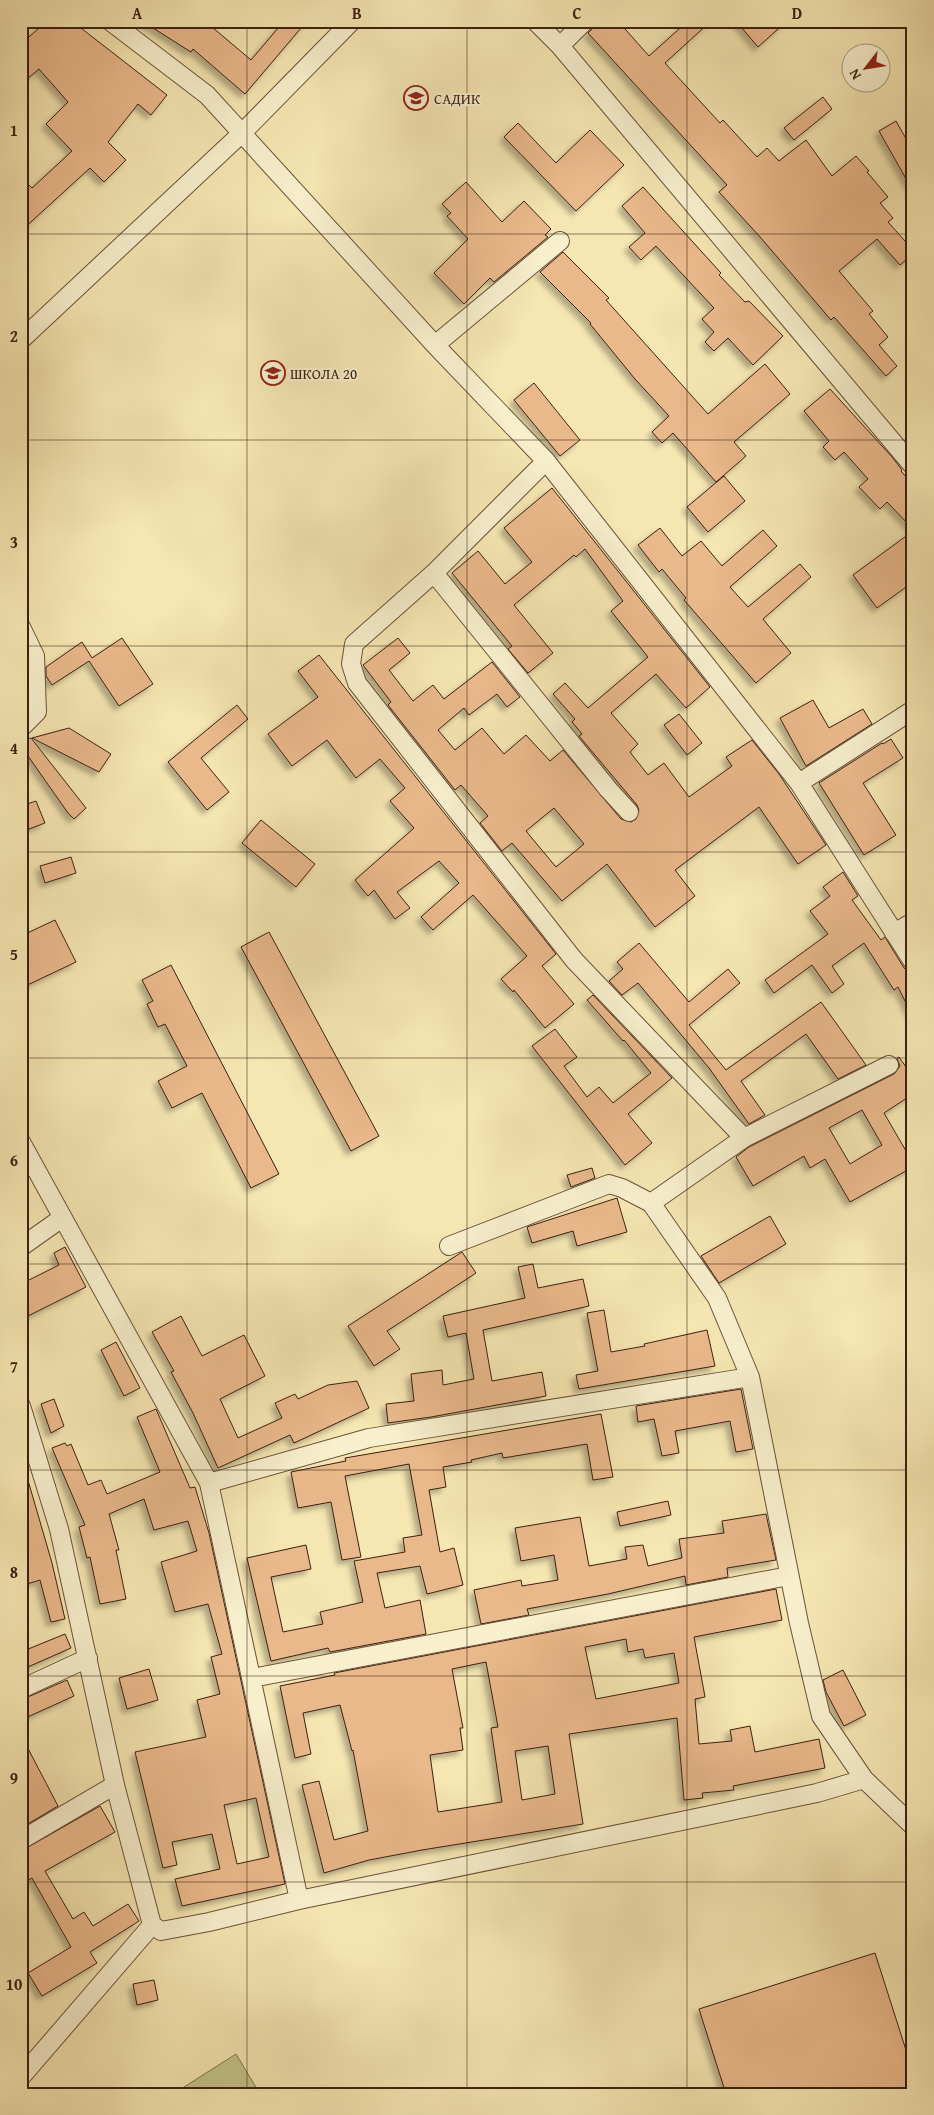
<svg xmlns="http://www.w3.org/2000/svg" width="934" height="2115" font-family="'Gentium Book Plus',serif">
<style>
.green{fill:#c4c387;stroke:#80724c}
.building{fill:#e9b88b;stroke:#3c2012;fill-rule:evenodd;filter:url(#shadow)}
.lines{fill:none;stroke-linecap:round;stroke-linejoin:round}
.street-casing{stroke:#6a523a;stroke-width:20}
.street{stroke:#f8efcd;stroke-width:18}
.grid{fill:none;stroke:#3c2012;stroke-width:1;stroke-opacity:0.55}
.labels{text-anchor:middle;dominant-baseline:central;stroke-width:4;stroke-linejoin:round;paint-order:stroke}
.poi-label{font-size:15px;fill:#3c2012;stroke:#f8efcd;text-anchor:start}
.neatline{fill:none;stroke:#3c2012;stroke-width:2}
.grid-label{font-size:16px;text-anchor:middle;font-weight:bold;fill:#3c2012}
</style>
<defs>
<filter id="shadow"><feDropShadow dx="-4.5" dy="4.5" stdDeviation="2.5" flood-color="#0004"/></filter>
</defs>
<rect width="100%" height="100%" fill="#f5e6b2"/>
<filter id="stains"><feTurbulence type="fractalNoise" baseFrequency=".004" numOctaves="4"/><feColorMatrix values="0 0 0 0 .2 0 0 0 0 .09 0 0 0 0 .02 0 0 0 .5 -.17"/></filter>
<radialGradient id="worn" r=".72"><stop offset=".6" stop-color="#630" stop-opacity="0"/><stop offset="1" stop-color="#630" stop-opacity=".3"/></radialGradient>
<path class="green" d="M236,2054l24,40h-87z"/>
<path class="building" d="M47,21h25l95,74 -16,20 -13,-11 -30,38 18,18 -22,22 -14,-14 -69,63v-54l11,11 40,-37 -26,-27 22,-22 -29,-33 -18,15v-40z
M142,21h63l46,39 33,-39h23l-62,73 -52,-45 -2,3z
M595,21h23l31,35 39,-35h23l-46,42 55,60 3,-3 34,37 10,-9 12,13 27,-21 26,36 24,-20 13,15 -2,1 21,25 -8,6 13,15 -5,4 25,28v4l-13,11 -23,-26 -38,32 34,40 -4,3 19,23 -9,8 18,21 -11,10 -52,-59 -3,3 -70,-82 -42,-46 8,-7 -139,-152 5,-5z
M736,21h51l-29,26z
M823,97l9,12 -38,31 -10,-12z
M896,121l17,30v40l-34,-60z
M518,123l38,40 34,-33 34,35 -48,46 -72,-74z
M466,182l36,40 22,-21 27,28 -6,6 3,2 -54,45 -4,-4 -26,26 -30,-31 34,-34 -21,-23 4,-3 -9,-9z
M643,187l78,86 -2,2 26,27 4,-1 34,35 -30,29 -25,-27 -14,13 -9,-9 9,-10 -12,-13 12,-11 -58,-62 -15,14 -12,-13 16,-14 -23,-27z
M563,252l46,46 -3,2 102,114 57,-50 25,30 -56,48 12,14 -30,26 -43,-49 -11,10 -10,-11 17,-16 -34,-37 -45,-55 1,-1 -51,-51z
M534,383l46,57 -20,16 -46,-56z
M830,389l62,68 10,13 -1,1 12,14v44l-26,-27 -7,7 -21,-22 9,-8 -24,-27 -9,8 -12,-13 6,-6 -25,-30z
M724,476l21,25 -37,31 -21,-25z
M552,488l158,199 -24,21 -30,-34 -45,39 27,31 -8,8 18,23 16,-12 25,34 43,-31 -6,-9 26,-17 27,34 47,71 -28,19 -39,-57 -84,63 20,26 -40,31 -48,-63 -45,37 -50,-58 -10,8 -22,-28 8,-7 -27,-31 -6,5 -67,-85 3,-3 -28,-37 35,-27 12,15 -21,17 24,31 20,-16 11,14 48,-37 28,35 -13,10 -10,-13 -28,21 -5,-7 -26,22 17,20 27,-22 22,26 22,-19 24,26 13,-11 58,69 10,3 5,-3 3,-9 -2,-5 -58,-69 3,-2 -10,-12 3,-3 -22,-25 12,-11 23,25 60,-51 -37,-46 12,-10 -38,-52 -9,8 -2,-2 -60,50 39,48 -25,20 -20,-24 4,-3 -60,-73 26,-22 27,33 27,-22 -28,-34zM554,808l30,36 -28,23 -30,-36z
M660,528l22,28 19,-15 21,25 41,-36 14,16 -47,41 18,20 52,-43 11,13 -48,42 28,34 -35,30 -72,-83 2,-2 -24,-29 -3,3 -21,-27z
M913,531v51l-36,26 -24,-33z
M122,638l31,46 -34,22 -30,-45 -37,24 -6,-9v-9l36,-25 10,16z
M319,655l237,299 -14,12 32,38 -29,24 -31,-38 -1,2 -12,-13 26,-23 -54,-61 -40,35 -12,-13 38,-34 -20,-22 -42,31 13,16 -15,11 -21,-29 -6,6 -13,-16 59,-52 -24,-27 15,-13 -25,-29 -24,19 -29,-38 -35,26 -24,-32 50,-37 -20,-26z
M813,700l16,28 34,-19 9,15 -66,42 -26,-48z
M237,705l11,14 -47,39 28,34 -22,18 -39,-48z
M679,714l23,29 -15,12 -23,-30z
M69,728l42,26 -12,18 -67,-34z
M31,738l55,70 -12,11 -6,-6 -47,-67v-6z
M891,739l12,19 -40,25 33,52 -32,20 -45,-72 63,-40 1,1z
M36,801l9,22 -24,9v-26z
M261,820l54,44 -19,23 -54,-44z
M71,857l5,16 -31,10 -5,-17z
M843,872l15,24 -6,4 29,40 4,-3 19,31 9,7v42l-15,-30 -4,3 -30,-47 -32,23 12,18 -12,9 -20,-28 -38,28 -9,-13 63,-46 -18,-23 20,-15 -7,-9z
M55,920l21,42 -55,26v-52z
M269,932l110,204 -28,15 -110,-204z
M639,943l50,59 39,-33 12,14 -51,42 37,45 95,-68 45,63 -28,14 -32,-45 -65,47 24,34 -16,9 -40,-56 -71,-85 -16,12 -13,-14 14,-12 -6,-7z
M171,965l108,209 -28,14 -49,-95 -30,15 -14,-27 29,-15 -22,-42 -7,3 -11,-23 6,-3 -11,-21z
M593,995l79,83 -44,36 24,29 -27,22 -93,-119 23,-17 22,28 -13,9 23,31 12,-10 14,16 38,-30 -27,-33 -1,1 -36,-41z
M899,1057l14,20v17l-29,19 29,50v4l-63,35 -25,-43 -15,9 -6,-12 -51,30 -17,-29 13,-10 145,-73 6,-8 -3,-8zM862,1110l20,35 -32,19 -21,-36z
M592,1168l3,10 -24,9 -4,-12z
M617,1198l10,34 -50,14 -4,-15 -41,12 -5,-16z
M770,1216l16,28 -67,39 -18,-27z
M65,1247l21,40 -60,30 -5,-9v-24l38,-19 -5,-12z
M462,1252l14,21 -89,58 13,18 -26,17 -26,-40z
M533,1264l5,24 45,-9 6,27 -106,24 9,51 50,-9 4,24 -115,21 -43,6 -2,-19 28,-3 -3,-27 31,-4 1,15 31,-6 -8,-46 -18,4 -5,-21 82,-18 -7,-31z
M604,1310l7,42 34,-6 -1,-2 63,-14 8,36 -136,23 -3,-14 22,-4 -11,-58z
M181,1316l21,40 42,-21 21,41 -45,23 18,39 44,-20 -7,-15 20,-9 3,5 30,-14 29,-4 12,27 -75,35 -4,-8 -72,33 -25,-55 -22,-41 3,-1 -22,-39z
M116,1342l24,46 -16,8 -23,-46z
M741,1389l12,60 -17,3 -6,-31 -55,10 4,22 -17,3 -8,-37 -16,3 -2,-16z
M54,1399l10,27 -13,7 -10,-29z
M156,1409l34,79 5,-1 14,46 76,351 -103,22 -7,-27 45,-10 -8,-35 -40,8 5,23 -14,3 -28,-116 71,-15 -9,-37 23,-6 -9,-37 11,-3 -14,-50 -33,8 -14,-50 36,-11 -9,-30 -34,9 -10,-31 -35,15 10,36h-3l10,49 -26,5 -10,-47 -3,1 -8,-31 6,-2 -33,-77 13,-5 2,3 4,-2 17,41 13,-5 6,14 53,-22 -23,-55zM256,1798l13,59 -32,7 -13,-59z
M601,1414l12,63 -20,3 -6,-36 -84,14 -1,-5 -31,7 1,2 -29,5 3,20 -17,3 11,62 14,-4 9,37 -36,9 -7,-28 -43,7 8,35 35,-8 6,34 -96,18 -2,-4 -57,13 -24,-103 59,-13 5,24 -40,8 12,55 40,-8 -3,-12 43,-10 -9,-41 51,-9 -2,-14 19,-3 -13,-71 -64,12 16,81 -19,3 -11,-58 -33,6 -7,-36 55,-11 -1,-3z
M21,1470h4l27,93 13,56 -14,3 -11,-42 -13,4 -3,-13 -3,1z
M668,1501l3,14 -51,11 -3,-14z
M766,1514l10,46 -49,8 1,9 -42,8 -1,-9 -77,18 -81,15 2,6 -48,9 -7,-34 47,-10 1,6 36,-6 -4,-25 -33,6 -6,-33 65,-11 9,49 38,-7 -2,-12 18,-2 5,21 34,-8 -3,-19 45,-6 -2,-12z
M776,1589l6,31 -88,17 11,60 -10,2 4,45 33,-3 -2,-11 20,-4 5,26 64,-13 6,29 -92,18 1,4 -32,3 1,5 -19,2 -7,-82 -108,16 14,90 -161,26 -53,10 -45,13 -22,-88 17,-4 15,59 34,-9 -15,-81 -1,1 -12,-46 -37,8 8,41 -16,4 -15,-72 55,-11 -1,-2zM626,1639l2,13 15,-3 2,9 29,-5 5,30 -83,16 -11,-52zM486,1662l12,65 -7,1 11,74 -64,10 -8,-57 33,-5 -3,-22h3l-11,-59zM548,1746l7,48 -33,6 -7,-49z
M65,1634l6,14 -50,22v-18z
M149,1669l9,31 -31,9 -8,-31z
M843,1670l23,45 -22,11 -18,-34 -3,-12z
M67,1680l7,16 -53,24v-20z
M21,1735l37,71 -37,22z
M100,1806l15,26 -70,39 28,48 11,-7 9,14 35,-22 11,17 -49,31 7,11 -55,33 -14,-23 43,-26 -39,-69 -11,6v-33z
M875,1953l38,119v22h-187l-27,-85z
M154,1980l4,20 -21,5 -4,-21z"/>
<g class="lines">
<defs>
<path id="street" d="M110,21l97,74 228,250 111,116 253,322 114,179
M535,21l25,25 353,420
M560,46l25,-25
M21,340l221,-207 110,-112
M435,345l125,-104
M546,461l-112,112 -80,71 -3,20 6,19 217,277 170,178
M434,573l174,216 21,23
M21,627l14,29 2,56 -16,16
M799,783l114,-73
M894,933l19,-11
M889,1065l-145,73 -93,65 66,95 33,79 49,246 22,93 43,63 49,47
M21,1142l188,341 90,417
M449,1246l160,-62 13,4 29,15
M21,1247l41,-29
M21,1406l38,123 56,256 37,140 9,6 48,-9 90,-22 518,-107 47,-14
M209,1483l160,-45 381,-61
M252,1678l537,-102
M21,1689l67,-31
M21,1840l94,-55
M21,2077l131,-152"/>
</defs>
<use href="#street" class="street-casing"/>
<use href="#street" class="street"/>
</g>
<path class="grid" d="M247,21v2073M467,21v2073M687,21v2073M21,234h892M21,440h892M21,646h892M21,852h892M21,1058h892M21,1264h892M21,1470h892M21,1676h892M21,1882h892"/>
<defs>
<symbol id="school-ring" viewBox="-11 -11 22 22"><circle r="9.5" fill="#f8efcd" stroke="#8f2418" stroke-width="1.5"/><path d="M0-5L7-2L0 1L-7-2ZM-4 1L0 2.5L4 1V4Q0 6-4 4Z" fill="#8f2418"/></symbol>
</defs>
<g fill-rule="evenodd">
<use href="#school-ring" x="402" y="84" width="28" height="28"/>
<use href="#school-ring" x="259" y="359" width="28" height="28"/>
</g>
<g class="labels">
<g class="poi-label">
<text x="434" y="98">САДИК</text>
<text x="290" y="373">ШКОЛА 20</text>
</g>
</g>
<rect width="934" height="2115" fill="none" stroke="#f5e6b2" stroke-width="55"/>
<g transform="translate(866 68) rotate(239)"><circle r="24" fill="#f8efcd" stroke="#ad9c82"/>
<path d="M0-4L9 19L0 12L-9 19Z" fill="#8f2418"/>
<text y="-8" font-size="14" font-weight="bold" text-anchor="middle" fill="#3c2012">N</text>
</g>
<rect x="28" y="28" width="878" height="2060" class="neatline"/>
<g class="grid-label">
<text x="137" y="19">A</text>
<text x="357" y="19">B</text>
<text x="577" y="19">C</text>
<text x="797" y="19">D</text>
<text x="14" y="136">1</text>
<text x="14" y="342">2</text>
<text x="14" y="548">3</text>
<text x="14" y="754">4</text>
<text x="14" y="960">5</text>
<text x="14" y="1166">6</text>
<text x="14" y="1372">7</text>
<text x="14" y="1578">8</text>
<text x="14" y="1784">9</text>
<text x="14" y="1990">10</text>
</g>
<rect width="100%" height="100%" filter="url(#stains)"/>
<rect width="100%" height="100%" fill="url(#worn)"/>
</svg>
